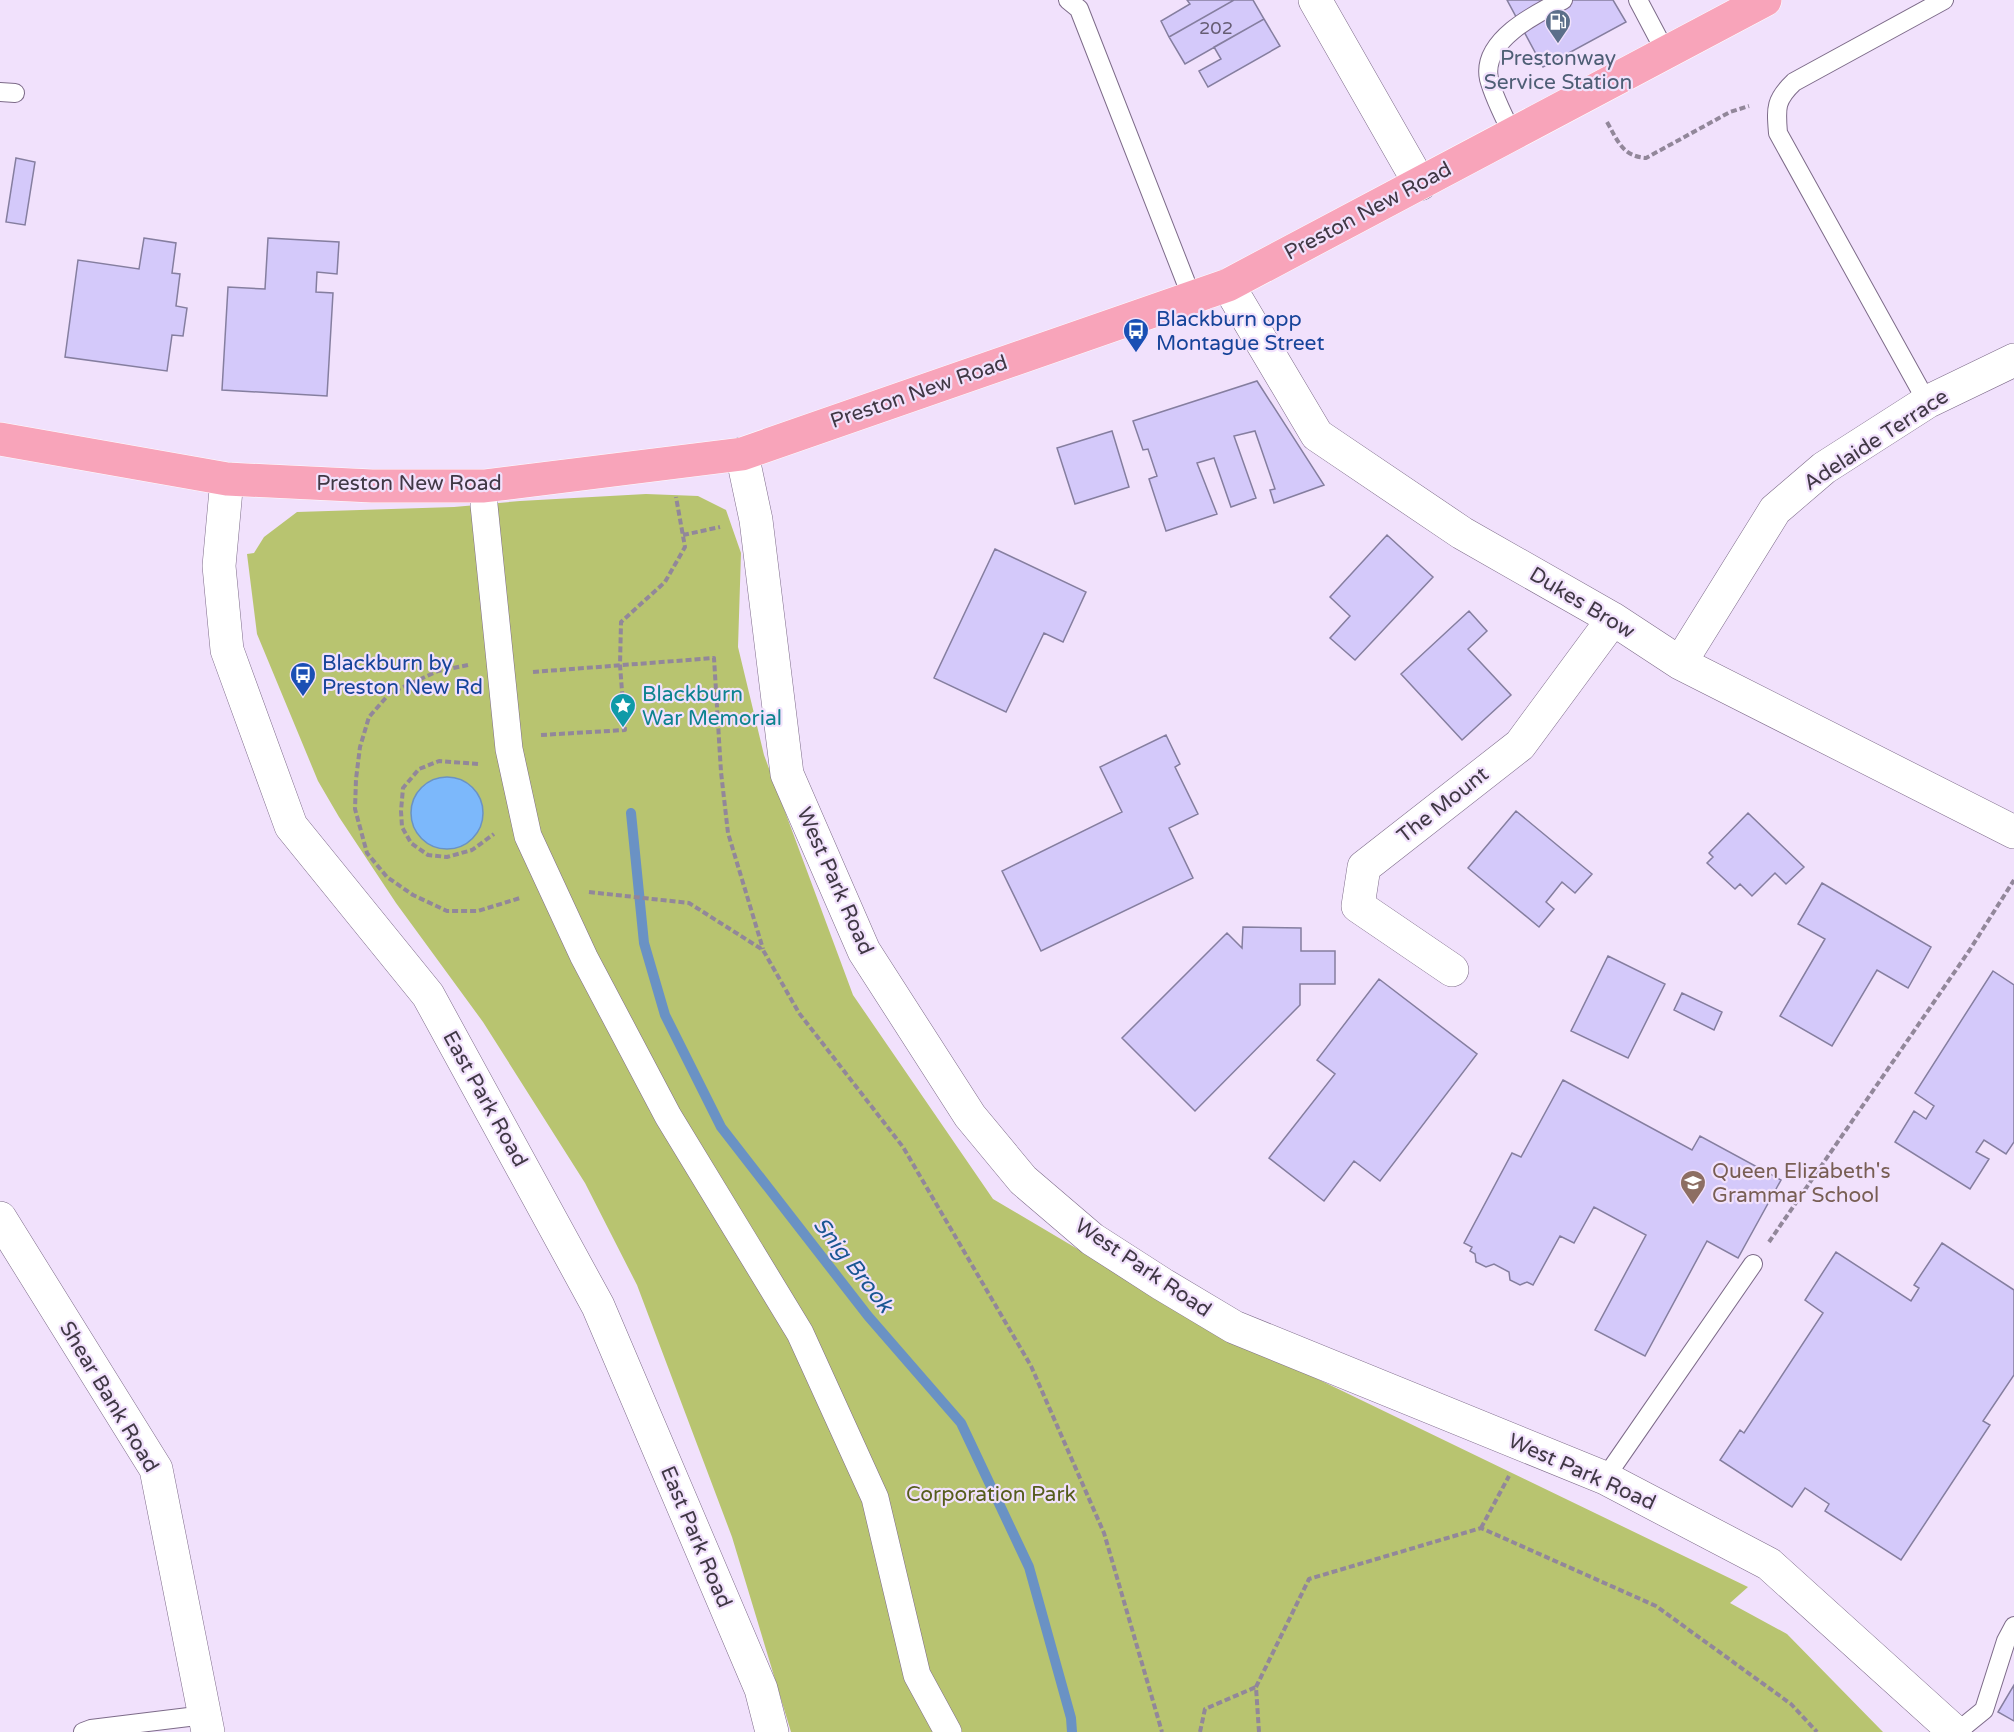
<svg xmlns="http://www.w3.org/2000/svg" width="2014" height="1732" font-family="'Varela Round',sans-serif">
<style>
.green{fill:#b8c470}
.water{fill:#7cb8fb;stroke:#6a92c4;stroke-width:1.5}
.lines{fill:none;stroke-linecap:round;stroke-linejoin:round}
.stream{stroke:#6a92c4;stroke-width:10}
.building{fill:#d4c9fa;stroke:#857e9f;stroke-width:1.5}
.service-casing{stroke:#7d6b89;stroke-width:20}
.pedestrian-casing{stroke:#7d6b89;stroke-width:28}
.minor-casing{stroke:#7d6b89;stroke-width:34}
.trunk-casing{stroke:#fff;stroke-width:34}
.path{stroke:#92879a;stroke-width:4;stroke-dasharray:6 3;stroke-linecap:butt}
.service{stroke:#fff;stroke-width:18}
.pedestrian{stroke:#fff;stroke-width:27}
.minor{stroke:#fff;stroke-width:33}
.trunk{stroke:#f8a4ba;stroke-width:33}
.labels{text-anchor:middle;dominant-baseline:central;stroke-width:4.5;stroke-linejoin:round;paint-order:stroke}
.number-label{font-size:18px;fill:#655c72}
.service-label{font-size:21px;fill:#4e5e75;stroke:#f1e1fc}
.street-label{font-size:21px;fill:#403845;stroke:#f1e1fc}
.transit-label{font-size:21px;fill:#164399;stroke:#f1e1fc;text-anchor:start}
.culture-label{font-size:21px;fill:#0d838f;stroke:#f1e1fc;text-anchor:start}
.education-label{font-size:21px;fill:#785e54;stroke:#f1e1fc;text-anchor:start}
.park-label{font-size:21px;fill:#555c1c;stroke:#f1e1fc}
.water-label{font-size:22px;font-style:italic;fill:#195692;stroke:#f1e1fc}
</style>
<rect width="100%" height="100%" fill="#f1e1fc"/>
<path class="green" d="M646,494l52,2 28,14 15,43 -3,94 26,108 89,240 140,204 213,126 542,262 -18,16 57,31 96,98h-1092l-59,-195 -95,-252 -52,-102 -102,-161 -87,-119 -57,-86 -21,-36 -61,-147 -10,-80 7,-1 10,-16 33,-25 157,-5 66,-6z"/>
<path class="water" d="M411 813a36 36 0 1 1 72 0a36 36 0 1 1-72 0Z"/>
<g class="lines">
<path class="stream" d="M631,813l13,130 21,72 56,112 147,189 93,107 68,144 42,151 1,14"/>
</g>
<path class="building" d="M1187,0h47l-65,37 -8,-16 29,-17z
M1234,0h19l11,19 -79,45 -16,-27z
M1507,0h106l13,22 -83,45z
M1264,19l16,27 -72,41 -9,-16 22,-12 -7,-12z
M16,158l19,4 -10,63 -19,-3z
M144,238l32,5 -4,30 8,1 -4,32 11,2 -4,28 -11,-1 -5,36 -102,-14 13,-97 61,9z
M268,238l71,4 -2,32 -20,-2 -1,20 17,1 -6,103 -105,-6 6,-103 37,2z
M1257,381l67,104 -50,18 -4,-13 5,-1 -20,-58 -21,5 22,62 -25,9 -17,-49 -17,5 20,51 -51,17 -17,-52 8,-3 -9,-27 -5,1 -10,-29z
M1112,431l17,56 -54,17 -18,-56z
M1387,535l46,42 -78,83 -25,-22 20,-22 -20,-19z
M995,549l91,43 -23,50 -19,-9 -38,79 -72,-34z
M1469,611l18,20 -19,18 43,46 -49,45 -61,-66z
M1166,735l14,29 -5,3 23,47 -29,14 24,50 -152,73 -39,-80 120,-59 -22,-45z
M1516,811l76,63 -17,19 -13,-11 -16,20 8,7 -15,18 -71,-59z
M1748,813l56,54 -18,17 -11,-11 -23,23 -12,-12 -5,5 -28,-26 6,-6 -4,-4z
M1822,883l109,64 -23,41 -31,-18 -45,76 -52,-30 45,-77 -27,-15z
M1243,927l58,1v23h34v33h-35v21l-105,106 -73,-73 105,-105 15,15z
M1608,956l57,28 -37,74 -57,-27z
M1993,971l21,14v157l-8,12 -22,-14 -8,12 13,7 -19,30 -75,-47 19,-31 12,8 8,-13 -19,-13z
M1379,979l98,75 -97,127 -26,-20 -30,40 -55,-43 66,-84 -18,-14z
M1682,993l40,19 -8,18 -40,-20z
M1563,1080l129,70 8,-14 81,44 -43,78 -31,-17 -62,115 -50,-26 51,-95 -52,-28 -20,36 -14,-7 -27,49 -6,-3 -7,3 -10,-5 -1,-8 -15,-8 -8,3 -10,-5 -1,-8 -5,-3 2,-4 -8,-4 48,-90 9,4z
M1942,1243l72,47v85l-31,46 7,4 -89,135 -76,-49 4,-7 -24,-16 -13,19 -72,-47 20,-30 4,3 79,-120 -18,-13 31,-48 75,49 8,-13 -5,-3z
M2014,1685v36l-16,-9z"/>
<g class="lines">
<defs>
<path id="service" d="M1068,0l11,9 113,289
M1638,0l28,53
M0,92l15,1
M1513,135c-9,-18 -19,-37 -24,-56 -8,-38 46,-65 74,-79
M1927,402l-149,-269c-2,-25 -3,-33 16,-51l150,-82
M1605,1478l148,-214
M83,1732l8,-3 114,-14
M1957,1732l27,-22 22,-69 8,-15"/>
<path id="pedestrian" d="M484,486v19l25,244 19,87 56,121 84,159 132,217 75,165 42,177 31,57"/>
<path id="minor" d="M1315,0l105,184
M1228,285l89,150 145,98 151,86 67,44 334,169
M742,454l14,66 31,254 77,177 106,165 53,64 69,59 70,45 72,43 371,151 164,86 186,168
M227,479l-8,87 8,84 64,176 137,169 170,311 163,383 11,43
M1680,663l95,-153 49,-42 103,-66 87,-42
M1452,970l-94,-64 6,-39 156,-122 93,-126
M0,1218l156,251 52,263"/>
<path id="trunk" d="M0,439l227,40 145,7h112l258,-32 486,-169 537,-285"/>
</defs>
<use href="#service" class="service-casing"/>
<use href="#pedestrian" class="pedestrian-casing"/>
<use href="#minor" class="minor-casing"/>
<use href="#trunk" class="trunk-casing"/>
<path class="path" d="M1607,122c11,19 15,34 39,36l84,-46 19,-6
M683,535l37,-8
M468,665l-30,6 -48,22 -21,24 -9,30 -4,32 -1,30 12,44 20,24 26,18 34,16h31l42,-13
M533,672l181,-14 7,114 7,61 35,116
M541,735l84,-5 -5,-65 1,-43 44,-40 20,-35 -9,-50
M478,764l-39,-3 -20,8 -16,19 -2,23 1,16 9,16 17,12 19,2 25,-7 22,-16
M589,892l100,11 74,47 36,63 104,134 128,219 73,167 58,199
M1769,1242l200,-291 45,-71
M1481,1528l28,-52
M1200,1732l5,-23 51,-22
M1259,1732l-3,-45 53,-108 172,-51 175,78 135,98 26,28"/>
<use href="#service" class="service"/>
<use href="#pedestrian" class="pedestrian"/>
<use href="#minor" class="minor"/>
<use href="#trunk" class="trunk"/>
</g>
<defs>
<symbol id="fuel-pin" viewBox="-11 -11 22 30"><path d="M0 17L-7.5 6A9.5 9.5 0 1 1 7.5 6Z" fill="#5c6f8a" stroke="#f1e1fc"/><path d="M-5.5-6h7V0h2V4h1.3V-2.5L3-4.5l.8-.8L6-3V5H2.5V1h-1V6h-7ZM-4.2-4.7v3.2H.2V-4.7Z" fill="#fff"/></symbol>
<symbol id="bus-pin" viewBox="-11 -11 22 30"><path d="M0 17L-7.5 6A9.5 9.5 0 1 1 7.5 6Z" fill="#1a4fb4" stroke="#f1e1fc"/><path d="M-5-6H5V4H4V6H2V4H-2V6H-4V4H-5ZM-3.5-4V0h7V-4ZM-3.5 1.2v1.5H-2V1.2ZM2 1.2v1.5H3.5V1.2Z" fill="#fff"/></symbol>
<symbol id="sight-pin" viewBox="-11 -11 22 30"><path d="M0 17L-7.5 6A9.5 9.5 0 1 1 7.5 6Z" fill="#0f9aa8" stroke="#f1e1fc"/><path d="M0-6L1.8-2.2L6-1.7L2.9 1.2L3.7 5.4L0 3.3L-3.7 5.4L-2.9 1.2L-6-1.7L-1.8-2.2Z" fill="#fff"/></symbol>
<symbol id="school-pin" viewBox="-11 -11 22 30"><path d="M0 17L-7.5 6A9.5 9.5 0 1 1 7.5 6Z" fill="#8d6e63" stroke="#f1e1fc"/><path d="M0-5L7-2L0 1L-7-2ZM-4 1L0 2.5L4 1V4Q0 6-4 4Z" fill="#fff"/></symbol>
</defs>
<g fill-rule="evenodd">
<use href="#fuel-pin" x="1543" y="7" width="30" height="40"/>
<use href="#bus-pin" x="1121" y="316" width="30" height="40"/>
<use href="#bus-pin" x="288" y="660" width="30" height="40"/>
<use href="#sight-pin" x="608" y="691" width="30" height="40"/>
<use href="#school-pin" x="1678" y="1168" width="30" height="40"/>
</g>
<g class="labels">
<g class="number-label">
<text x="1216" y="28">202</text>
</g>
<g class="service-label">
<text x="1558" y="58">Prestonway<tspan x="1558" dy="24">Service Station</tspan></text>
</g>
<g class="street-label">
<text transform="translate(1368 211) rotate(-28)">Preston New Road</text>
<text transform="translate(919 392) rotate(-19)">Preston New Road</text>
<text transform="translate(1876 440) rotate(-33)">Adelaide Terrace</text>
<text x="409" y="483">Preston New Road</text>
<text transform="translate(1582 603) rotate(31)">Dukes Brow</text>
<text transform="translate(1443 805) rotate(-38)">The Mount</text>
<text transform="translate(835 881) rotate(66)">West Park Road</text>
<text transform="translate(485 1099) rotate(61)">East Park Road</text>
<text transform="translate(1143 1268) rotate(34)">West Park Road</text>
<text transform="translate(109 1397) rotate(59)">Shear Bank Road</text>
<text transform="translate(1582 1472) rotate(24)">West Park Road</text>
<text transform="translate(696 1537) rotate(67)">East Park Road</text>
</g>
<g class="transit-label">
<text x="1156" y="319">Blackburn opp<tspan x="1156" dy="24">Montague Street</tspan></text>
<text x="322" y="663">Blackburn by<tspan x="322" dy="24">Preston New Rd</tspan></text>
</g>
<g class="culture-label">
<text x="642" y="694">Blackburn<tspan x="642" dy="24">War Memorial</tspan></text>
</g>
<g class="education-label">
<text x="1712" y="1171">Queen Elizabeth's<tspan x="1712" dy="24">Grammar School</tspan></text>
</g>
<g class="park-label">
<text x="991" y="1494">Corporation Park</text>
</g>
<g class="water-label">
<text transform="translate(853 1265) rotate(52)">Snig Brook</text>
</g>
</g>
</svg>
